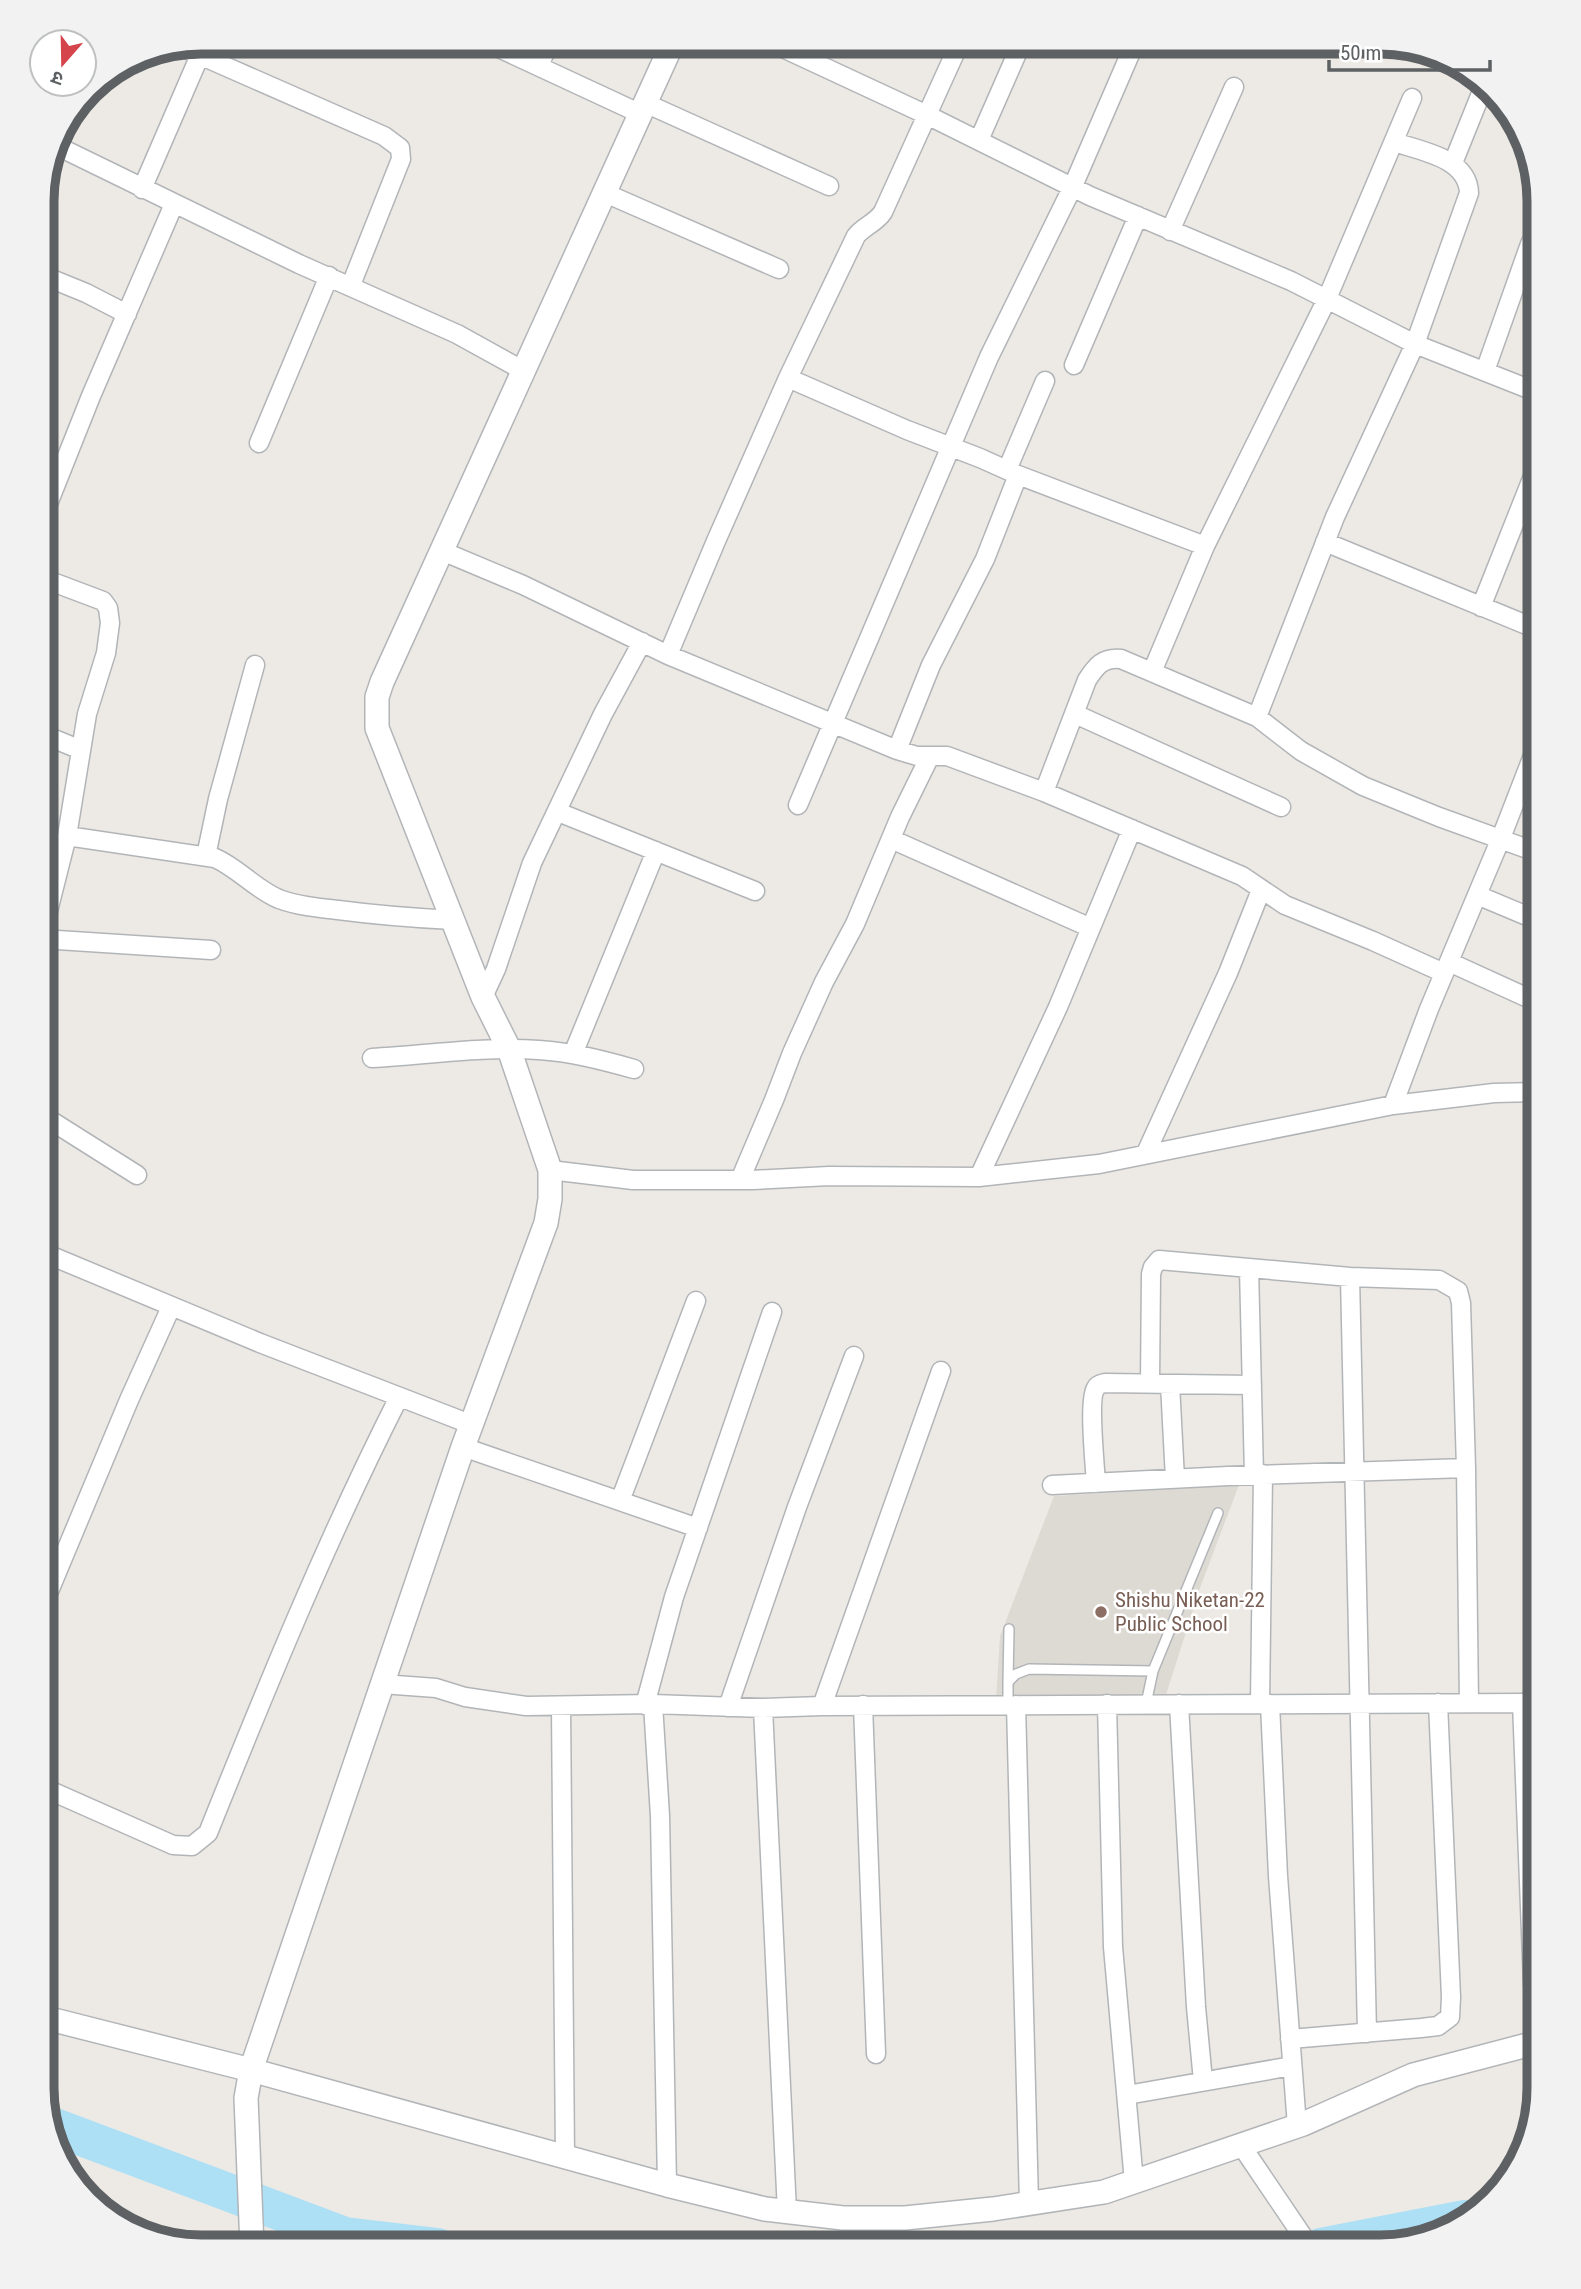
<svg xmlns="http://www.w3.org/2000/svg" width="1581" height="2289" font-family="'Roboto Condensed','Noto Sans Devanagari',sans-serif">
<style>
.education{fill:#dddad3}
.lines{fill:none;stroke-linecap:round;stroke-linejoin:round}
.river{stroke:#addff5;stroke-width:38}
.service-casing{stroke:#b2b5b8;stroke-width:12}
.minor-casing{stroke:#b2b5b8;stroke-width:21}
.tertiary-casing{stroke:#b2b5b8;stroke-width:26}
.service{stroke:#fff;stroke-width:9}
.minor{stroke:#fff;stroke-width:18}
.tertiary{stroke:#fff;stroke-width:23}
.education-dot{fill:#8d6e63;stroke:#fff;stroke-width:2.5}
.labels{text-anchor:middle;dominant-baseline:central;stroke-width:5;stroke-linejoin:round;paint-order:stroke}
.education-label{font-size:21px;fill:#785e54;stroke:#fff;text-anchor:start}
.rim{fill:none;stroke:#5d6163;stroke-width:9}
</style>
<rect width="100%" height="100%" fill="#edeae5"/>
<path class="education" d="M1239,1485l-39,103 -35,110 -169,2 4,-64 54,-140z"/>
<g class="lines">
<path class="river" d="M52,2126l293,110 93,11
M1321,2247l144,-28"/>
<defs>
<path id="service" d="M1153,1671l65,-158
M1008,1682l1,-53
M1008,1705v-23l8,-8 13,-5 124,2 -7,33"/>
<path id="minor" d="M486,42l155,72
M770,42l157,73 163,81 201,85 124,63 124,49
M179,46l205,90 16,12 1,11 -50,126
M539,65l11,-23
M645,103l184,83
M979,140l43,-98
M55,145l244,119 158,70 67,37
M1453,163l31,-77
M142,189l58,-134
M605,193l174,76
M1170,231l64,-144
M42,275l44,18 41,21
M1074,365l64,-149
M1485,371l45,-127 9,-15
M788,378l119,52 73,28 38,17 187,71
M259,443l70,-167
M1007,470l38,-89
M1018,475l-33,84 -54,106 -34,85 20,6h30l97,36 198,84 43,29 88,36 71,32
M42,519l49,-123 83,-192
M1325,542l214,88
M442,551l81,34 145,70 229,95
M1481,607l58,-146
M668,655l48,-114 72,-163 68,-142c8,-10 20,-13 27,-24l77,-170
M1152,672l53,-126 121,-245 86,-203
M1075,714l206,93
M1257,717l78,-200 80,-173 54,-151c-1,-35 -48,-42 -75,-51
M42,734l39,16
M1044,792l43,-112c9,-14 16,-23 34,-21l136,58 44,34 62,35 76,31 100,36
M798,805l191,-448 84,-171 61,-141
M558,812l197,79
M67,836l148,22c23,10 40,31 64,41 19,7 40,9 59,11 38,5 76,8 115,10
M891,839l200,89
M42,849l20,6
M206,856l12,-57 37,-134
M1477,895l62,26
M42,935l25,-99 20,-122 19,-61 4,-30 -2,-15 -5,-7 -61,-23
M42,939l169,11
M1449,962l90,41
M483,997l13,-28 36,-106 71,-149 39,-72
M573,1054l83,-203
M372,1058c55,-3 112,-12 167,-8 32,2 63,10 95,19
M1393,1105l36,-96 72,-171 38,-98
M42,1115l95,60
M1146,1153l82,-180 33,-83
M550,1170l83,10h119l77,-4 150,1 120,-13 294,-59 101,-12 45,-1
M979,1177l79,-170 74,-178
M740,1180l34,-80 18,-47 32,-71 31,-58 45,-107 30,-61
M42,1252l218,91 210,81
M1249,1268l5,207
M1350,1277l17,756
M1150,1383l1,-109 2,-7 6,-7 191,17 89,3 19,11 3,12 5,165 3,235
M1170,1384l5,95
M463,1447l235,81
M1096,1483c-1,-16 -8,-85 0,-95 2,-4 5,-4 9,-5l147,2
M1052,1485l176,-9 238,-8
M620,1501l76,-200
M42,1608l87,-208 42,-93
M382,1684l54,4 29,9 61,9 127,-2 110,4 59,-2 717,-3
M1522,1703l11,281
M653,1704l7,112 7,369
M1107,1704l6,243 21,235
M1179,1704l17,303 7,74
M1260,1704l3,-230
M1270,1704l8,172 19,250
M645,1705l29,-108 98,-285
M863,1705l13,349
M1016,1705l13,498
M561,1706l4,451
M822,1706l119,-335
M728,1707l69,-200 57,-151
M763,1708l24,504
M42,1787l131,58 19,1 16,-13c59,-147 119,-294 191,-436
M1290,2039l131,-11 17,-2 12,-9 1,-20 -13,-294
M1127,2095l165,-29
M1241,2145l69,102"/>
<path id="tertiary" d="M42,2017l209,53 416,115 98,24 78,9h62l88,-9 111,-17 199,-68 110,-49 126,-33
M252,2247l-6,-149 5,-28 212,-623 83,-224 4,-24v-29l-41,-121 -26,-52 -106,-269v-31l5,-15 291,-640"/>
</defs>
<use href="#service" class="service-casing"/>
<use href="#minor" class="minor-casing"/>
<use href="#tertiary" class="tertiary-casing"/>
<use href="#service" class="service"/>
<use href="#minor" class="minor"/>
<use href="#tertiary" class="tertiary"/>
</g>
<circle class="education-dot" cx="1101" cy="1612" r="7"/>
<g class="labels">
<g class="education-label">
<text x="1115" y="1600">Shishu Niketan-22<tspan x="1115" dy="24">Public School</tspan></text>
</g>
</g>
<path d="M0 0H1581V2289H0ZM201 54H1380A147 147 0 0 1 1527 201V2088A147 147 0 0 1 1380 2235H201A147 147 0 0 1 54 2088V201A147 147 0 0 1 201 54Z" fill="#f2f2f3" fill-rule="evenodd"/>
<path class="rim" d="M201 54H1380A147 147 0 0 1 1527 201V2088A147 147 0 0 1 1380 2235H201A147 147 0 0 1 54 2088V201A147 147 0 0 1 201 54Z"/>
<g transform="translate(63 63) rotate(200)"><circle r="33" fill="#ffffff" stroke="#bec0c1" stroke-width="2"/>
<path d="M0-5L12 26L0 18L-12 26Z" fill="#d5434b"/>
<text y="-10" font-size="19" font-weight="bold" text-anchor="middle" fill="#5d6163">उ</text>
</g>
<path d="M1329 60v10h161v-10" fill="none" stroke="#5d6163" stroke-width="3.5"/>
<text x="1340" y="60" font-size="21" fill="#5d6163" stroke="#ffffff" stroke-width="5" paint-order="stroke">50 m</text>
</svg>
